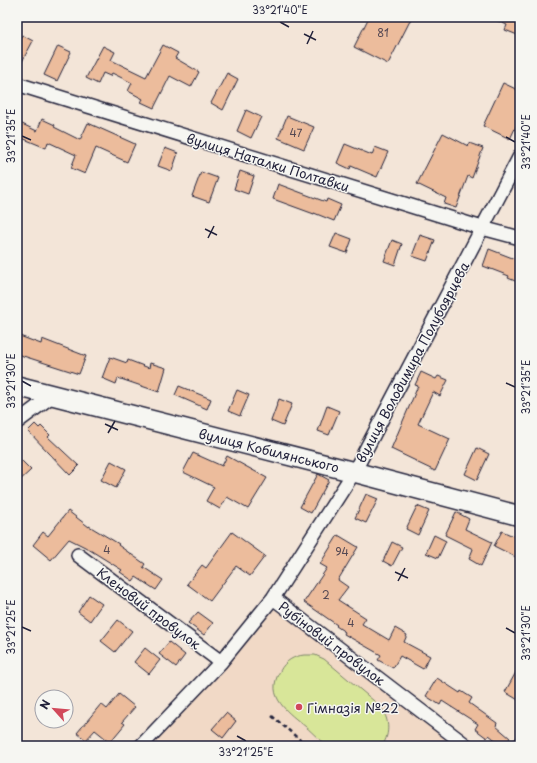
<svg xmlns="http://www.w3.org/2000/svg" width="537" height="763" font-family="'Playpen Sans',sans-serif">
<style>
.built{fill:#f1d9c6}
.green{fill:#d8e699;stroke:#7d846a}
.building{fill:#ecbc9c;stroke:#22223b}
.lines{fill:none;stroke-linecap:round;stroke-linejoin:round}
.street-casing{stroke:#22223b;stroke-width:16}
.secondary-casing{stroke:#22223b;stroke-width:22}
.path{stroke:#22223b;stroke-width:2.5;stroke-dasharray:4 3;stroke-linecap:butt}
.street{stroke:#f6f6f2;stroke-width:13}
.secondary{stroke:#f6f6f2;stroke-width:19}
.ticks{fill:none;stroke:#22223b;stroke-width:1.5}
.poi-dot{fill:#d1495b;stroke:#f6f6f2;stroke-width:1.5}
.labels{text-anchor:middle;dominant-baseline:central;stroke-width:3;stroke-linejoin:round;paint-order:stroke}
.number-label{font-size:11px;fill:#544853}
.street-label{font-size:13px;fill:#22223b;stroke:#f6f6f2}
.poi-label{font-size:13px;fill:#22223b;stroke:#f6f6f2;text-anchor:start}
.neatline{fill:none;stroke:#22223b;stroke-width:1.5}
.ticks-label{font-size:10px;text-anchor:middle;fill:#22223b}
</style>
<rect width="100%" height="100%" fill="#f3e5d8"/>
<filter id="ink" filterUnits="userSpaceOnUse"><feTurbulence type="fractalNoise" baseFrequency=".025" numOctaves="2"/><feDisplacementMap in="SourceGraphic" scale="8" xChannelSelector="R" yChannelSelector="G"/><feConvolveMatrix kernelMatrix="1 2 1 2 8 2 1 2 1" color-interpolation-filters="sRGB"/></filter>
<g filter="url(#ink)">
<path class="built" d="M277,606l184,140h-310l74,-78z"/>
<path class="green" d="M304,655h11l9,4 56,47c9,12 11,27 2,40 -9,0 -49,2 -55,-1 -7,-4 -14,-12 -21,-18 -17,-14 -42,-30 -26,-56 5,-10 14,-15 24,-16z"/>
<path class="building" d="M369,17h43l-24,47 -34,-17z
M489,17h31v19l-15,-6 2,-5z
M22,35l11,6 -16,30v-26z
M163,45l15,8 -3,5 24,14 -8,15 -21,-11 -16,32 -13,-6 2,-3 -15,-8 4,-8 -20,-10 -2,3 -7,-3 -5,11 -12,-6 17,-32 12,6 -4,8 35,17z
M58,46l13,6 -14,29 -13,-6z
M227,73l11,6 -15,31 -12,-7z
M503,83l17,8v27l-10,21 -27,-13z
M246,110l15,7 -10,21 -14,-7z
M287,116l27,11 -10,22 -26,-11z
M42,119l13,6 -1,2 26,13 8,-17 47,21 -8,18 -31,-14 -11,26 -14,-6 5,-13 -28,-13 -2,6 -29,-12v-7l3,-6 17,8z
M443,133l25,13 1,-3 14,5 -11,30 -4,-2 -12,32 -12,-4 2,-6 -29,-14z
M345,144l27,11 3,-8 13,5 -11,25 -26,-11 -1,3 -13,-6z
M165,148l13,5 -6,18 -14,-5z
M240,171l14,5 -6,18 -14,-5z
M201,172l17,6 -9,24 -17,-6z
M278,184l48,18 1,-3 14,6 -7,16 -20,-8v1l-41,-15z
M336,233l16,6 -5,14 -17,-6z
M420,235l15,5 -8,21 -15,-5z
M392,240l10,4 -7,21 -11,-4z
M489,249l26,10 5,-10v34l-12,-5 1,-2 -26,-10z
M17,335l24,9 1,-5 44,17 -7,18 -62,-20z
M110,357l17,6 1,-3 21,8 1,-5 16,5 -7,24 -41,-14 -2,6 -14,-6z
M421,372l15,7 2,-3 10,4 -8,16 -7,-4 -15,32 32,15 -15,32 -19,-9v-1l-25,-12 27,-63 -3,-1z
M179,386l32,13 -4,10 -32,-14z
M237,390l12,5 -9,21 -12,-5z
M279,399l13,5 -9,22 -12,-5z
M327,406l12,5 -10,24 -11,-4z
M35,424l4,4 2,-2 9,9 -2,2 31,29 -9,9 -42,-44z
M477,448l12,6 -12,26 -12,-6z
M193,453l29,13 5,-10 40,22 -19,31 -21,-12 -7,12 -14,-8 8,-14 -31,-15z
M17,456l14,14 -14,13z
M111,461l15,8 -10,19 -15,-8z
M318,474l11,6 -18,33 -11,-6z
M366,494l12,5 -12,24 -11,-5z
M417,506l12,5 -11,24 -12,-6z
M68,511l21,16v-1l30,18 -1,1 27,19 -2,3 20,13 -7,10 -20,-13 -3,4 -13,-9 2,-2 -37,-23 -16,-8 -18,21 -18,-15 10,-13 5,4z
M456,512l13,7 -4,10 27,13 -11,24 -12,-7 4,-10 -28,-14z
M502,531l18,8v20l-26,-13z
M232,532l33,24 -15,20 -14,-10 -26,35 -23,-17 15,-19 4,3z
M338,535l20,12 -20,33 10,7 -10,13 28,18 -4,6 27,16 6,-12 12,7 -3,7 26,14 -7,13 -23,-13 -7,12 -15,-8 3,-5 -37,-21 1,-2 -9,-6 1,-1 -33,-23 23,-34 -7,-4z
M434,535l12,6 -8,17 -12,-5z
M392,542l10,5 -10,19 -9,-5z
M89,595l13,9 -12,17 -12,-9z
M198,612l15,11 -9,12 -16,-12z
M118,620l14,11 -17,21 -14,-11z
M169,642l16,13 -9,12 -17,-13z
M145,648l15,12 -11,14 -15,-12z
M520,665v36l-15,-9z
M437,678l23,15 1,-2 11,7 -3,5 28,20 -1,3 14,12 -7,8 -14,-11 -2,3 -12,-9 3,-5 -36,-23 -2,4 -14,-9z
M119,694l16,13 -13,15 3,2 -15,18 -15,-12 -9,10 -9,-7 24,-29 6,5z
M226,713l10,8 -13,17 -11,-9z"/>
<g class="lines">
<defs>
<path id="street" d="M17,84l465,144 38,10
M17,422l36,-27
M78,555l143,107
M273,598l194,148
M141,746l80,-84 52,-64 81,-126 166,-316"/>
<path id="secondary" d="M17,386l337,86 166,44"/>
</defs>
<use href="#street" class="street-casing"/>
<use href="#secondary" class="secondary-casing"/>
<path class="path" d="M272,716l35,30
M510,746l10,-11"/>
<use href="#street" class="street"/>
<use href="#secondary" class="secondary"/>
</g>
</g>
<path class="ticks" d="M280,22l9,5M304,34l12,6M307,44l6,-13M22,136l9,4M506,137l9,5M205,229l12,6M208,238l6,-12M22,381l9,5M506,383l9,4M105,424l13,6M108,433l7,-12M395,572l13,6M398,581l7,-13M22,627l9,4M506,628l9,5M237,736l9,5"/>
<circle class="poi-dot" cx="299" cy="707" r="4"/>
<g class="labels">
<g class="number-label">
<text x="383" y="32">81</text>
<text x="296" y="132">47</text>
<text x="107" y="549">4</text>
<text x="342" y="551">94</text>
<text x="326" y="594">2</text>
<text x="351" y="622">4</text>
</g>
<g class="street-label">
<text transform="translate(268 162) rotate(17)">вулиця Наталки Полтавки</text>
<text transform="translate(412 362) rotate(-62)">вулиця Володимира Полубоярцева</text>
<text transform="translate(269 450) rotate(14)">вулиця Кобилянського</text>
<text transform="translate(149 608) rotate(37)">Кленовий провулок</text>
<text transform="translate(332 643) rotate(37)">Рубіновий провулок</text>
</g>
<g class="poi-label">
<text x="307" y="707">Гімназія №22</text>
</g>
</g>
<rect width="537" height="763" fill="none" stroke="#f6f6f2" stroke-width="44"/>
<g transform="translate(54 709) rotate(297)"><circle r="19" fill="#f6f6f2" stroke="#a1a1a9"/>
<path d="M0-3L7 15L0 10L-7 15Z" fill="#d1495b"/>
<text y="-6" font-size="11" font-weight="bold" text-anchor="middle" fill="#22223b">N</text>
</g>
<rect x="22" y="22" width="493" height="719" class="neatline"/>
<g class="ticks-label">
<text x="280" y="14">33°21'40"E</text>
<text transform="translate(11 136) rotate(-90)" y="4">33°21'35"E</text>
<text transform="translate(526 142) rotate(-90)" y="4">33°21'40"E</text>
<text transform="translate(11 381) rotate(-90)" y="4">33°21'30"E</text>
<text transform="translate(526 387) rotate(-90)" y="4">33°21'35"E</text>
<text transform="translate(11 627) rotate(-90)" y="4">33°21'25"E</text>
<text transform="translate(526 633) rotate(-90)" y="4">33°21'30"E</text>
<text x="246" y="756">33°21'25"E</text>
</g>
</svg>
